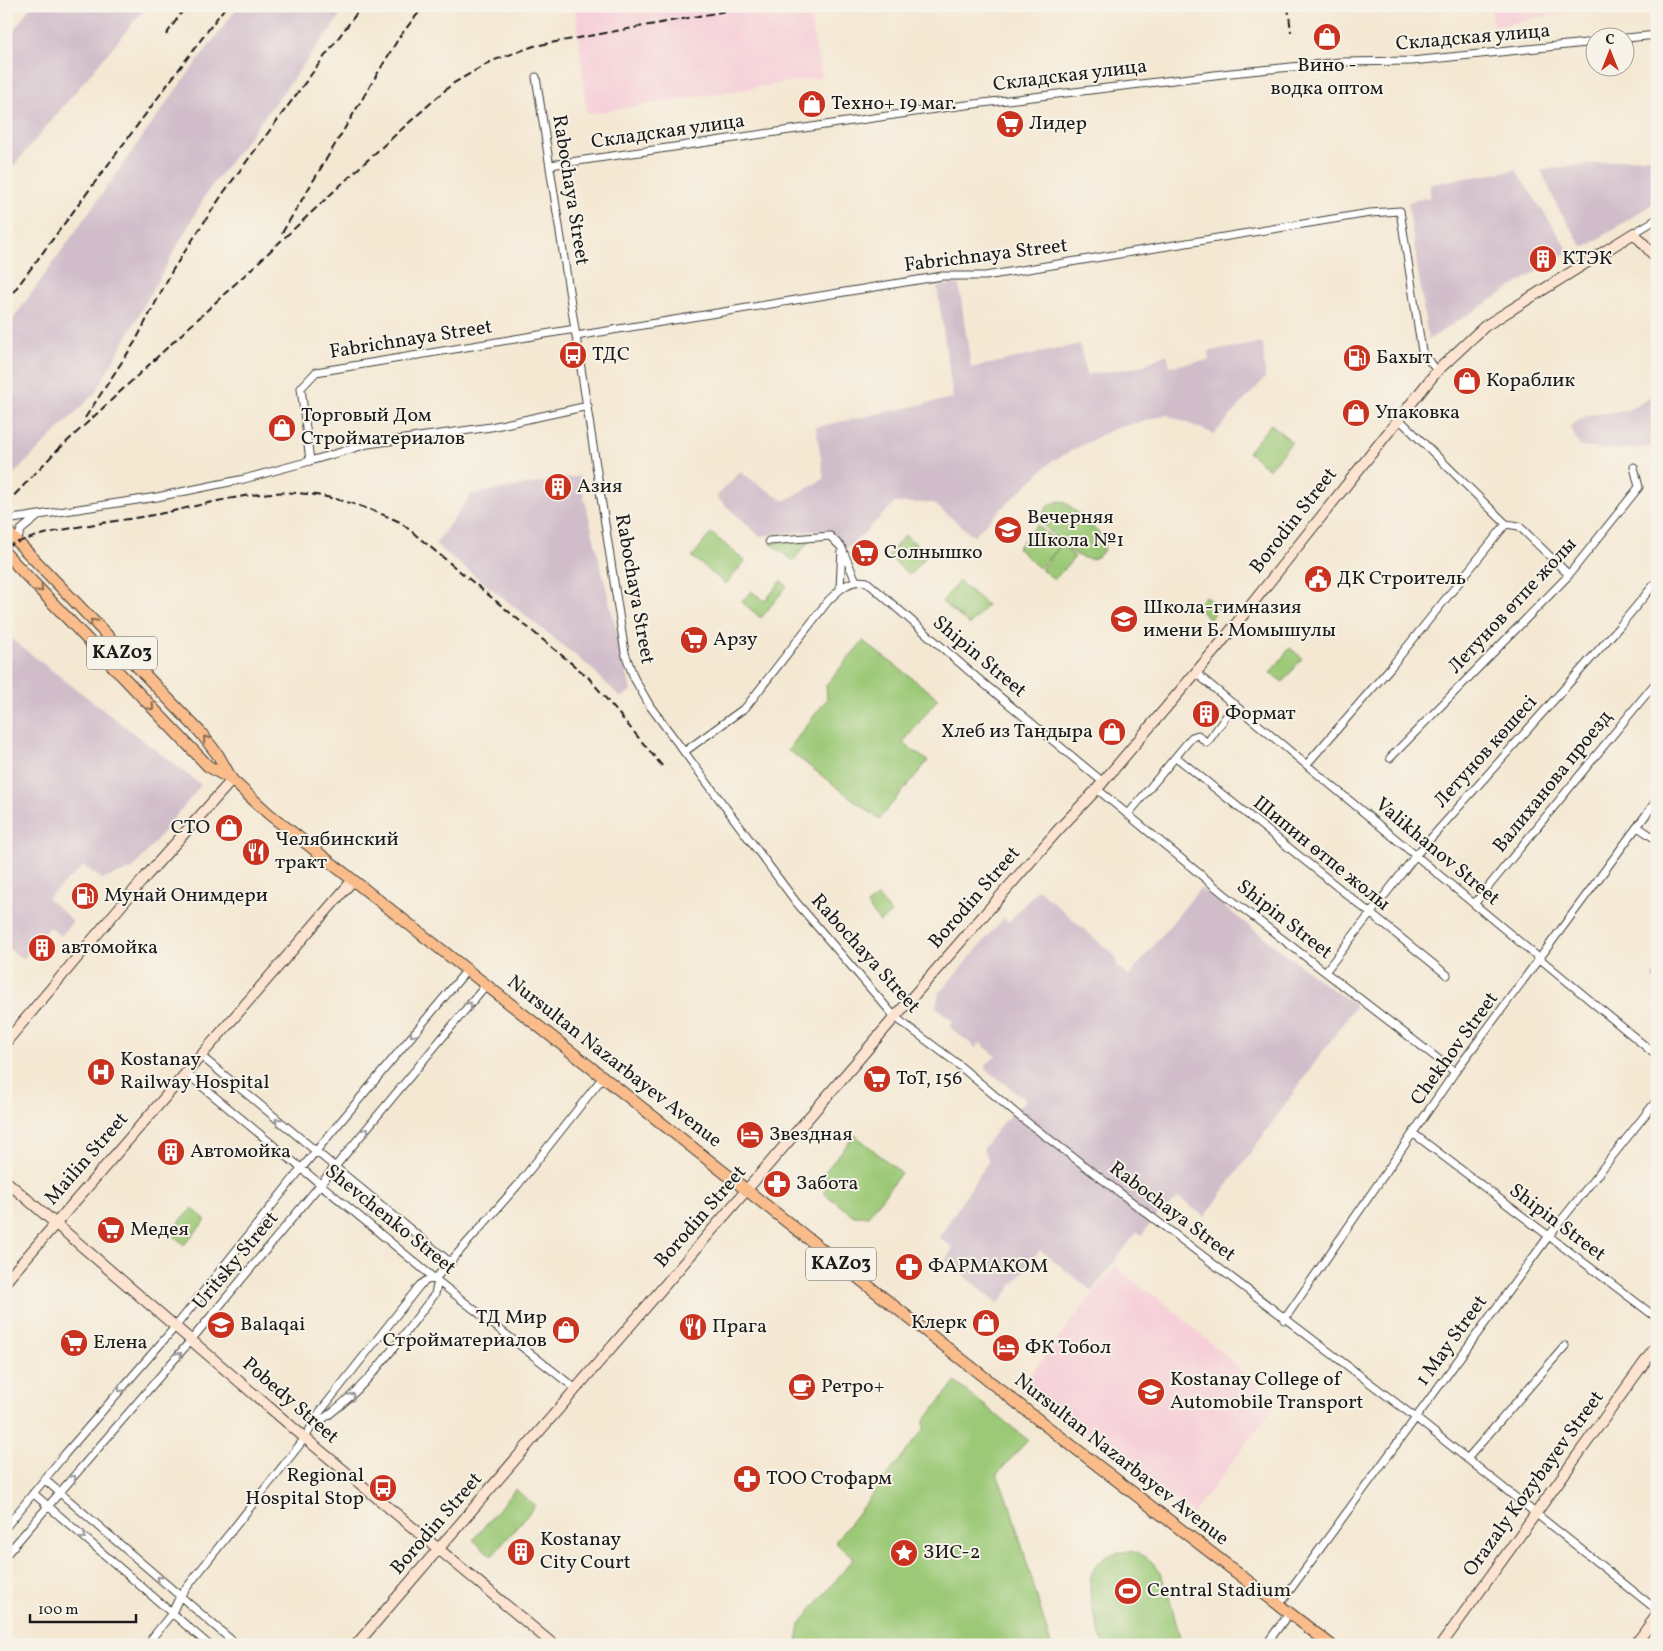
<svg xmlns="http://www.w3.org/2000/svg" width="1663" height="1651" font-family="Vollkorn,serif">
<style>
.built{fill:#f6cfd8}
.industrial{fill:#d1bdca}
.green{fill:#9cc977;stroke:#5c724a}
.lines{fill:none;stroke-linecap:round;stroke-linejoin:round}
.street-casing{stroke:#3c3b37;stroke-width:9}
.secondary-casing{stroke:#3c3b37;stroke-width:12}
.primary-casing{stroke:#3c3b37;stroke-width:13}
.street{stroke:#fff;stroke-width:7}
.secondary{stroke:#fde4d0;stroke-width:10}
.primary{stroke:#f9bc8a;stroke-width:11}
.rail{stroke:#1c1c1c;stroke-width:2;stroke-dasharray:8 4;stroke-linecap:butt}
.oneway{stroke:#8a6c53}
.oneway2{stroke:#999}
.labels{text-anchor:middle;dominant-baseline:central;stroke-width:4;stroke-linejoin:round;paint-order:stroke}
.shield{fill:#f7f3e8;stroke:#5e5c59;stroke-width:1}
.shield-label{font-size:19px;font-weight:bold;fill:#1c1c1c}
.street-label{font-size:20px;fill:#1c1c1c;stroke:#f7f3e8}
.poi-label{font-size:20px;fill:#1c1c1c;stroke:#f7f3e8;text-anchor:start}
</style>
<rect width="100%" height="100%" fill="#f7f3e8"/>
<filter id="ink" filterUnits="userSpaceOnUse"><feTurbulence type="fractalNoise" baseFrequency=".02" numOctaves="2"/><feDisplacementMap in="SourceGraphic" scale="10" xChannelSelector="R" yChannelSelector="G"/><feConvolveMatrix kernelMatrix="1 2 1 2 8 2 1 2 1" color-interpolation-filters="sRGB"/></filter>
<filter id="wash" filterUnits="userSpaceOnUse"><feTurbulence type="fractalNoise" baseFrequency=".0096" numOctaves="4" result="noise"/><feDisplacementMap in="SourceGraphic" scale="20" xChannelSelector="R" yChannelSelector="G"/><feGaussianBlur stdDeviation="1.12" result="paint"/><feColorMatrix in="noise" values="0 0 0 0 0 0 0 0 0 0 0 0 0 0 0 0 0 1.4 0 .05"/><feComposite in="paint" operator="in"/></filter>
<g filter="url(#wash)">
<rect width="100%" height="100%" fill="#f4e8d3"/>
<path class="built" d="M575,6h232l15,71 -235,37z
M1491,6h104l-102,21z
M1116,1265l9,10 41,29 112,98 -85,112 -170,-130z"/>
<path class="industrial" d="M31,6h116l-141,169v-134z
M239,6h109l-140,185 -113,202 -84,84 -5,-5v-143l172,-242z
M1657,156v45l-71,46 -4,-1 -24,-38 -17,-38z
M1516,170l53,81 -141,89 -20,-138 22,-5v-13z
M959,284l12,84 109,-24 6,31 53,-8 28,-13 3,12 40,-6 -1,-9 54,-8 2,35 -51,56 -47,-19 -54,14 -61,32 -79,75 -40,-33h-38l-47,45 -23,-18 -65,6 -44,-39 24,-25 44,29 40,-22 -8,-52 137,-29 -16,-112z
M1657,394v52l-44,4 -33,-3 -10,-21 18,-11 38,-4z
M579,476l52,215 -10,7 -31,-31 -155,-123 37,-50z
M6,635l195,150 -68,84 -31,10 -18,-13 -37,32 26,23 -12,15 -12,-9 -26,32 -17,-12z
M1200,888l131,101 25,16 -151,212 -26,-19 -23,18 -14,19 -5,-3 -45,59 -52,-41 -42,54 -52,-44 7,-12 -14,-11 50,-77 -6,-11 19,-26 24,-23 -40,-31v-5l10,-8 -16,-13 -4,5 -26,-21 3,-6 -17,-14 3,-14 65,-75 5,4 29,-33 77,67 2,10 12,10z"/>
<path class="green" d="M1271,424l21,18 -23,27 -21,-17z
M1062,501l7,4 35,33c1,7 1,13 -5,18 -16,13 -47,-20 -56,-33 -1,-14 5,-20 19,-22z
M1037,525l21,17v7l4,-4 13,12 -21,23 -13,-11 17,-20 -19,19 -22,-20z
M711,533l34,28 -19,23 -34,-27z
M905,535l23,19 -18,21 -22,-19z
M810,540l-17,21 -23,-18z
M781,581l6,5 -26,32 -19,-16 9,-11 14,10z
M959,581l28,24 -17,20 -28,-23z
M1205,596l14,12 -9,11 -14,-12z
M863,641l75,57 -35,45 25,18 -49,58 -91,-69 39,-51 -1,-14z
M1290,648l12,10 -19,24 -13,-9z
M878,896l13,17 -11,9 -13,-17z
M855,1135l46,38 -33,43h-14l-29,-22 -1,-21z
M192,1208l14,12 -22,25 -14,-13z
M955,1382l73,58 -31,34 14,35 40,136h-254l3,-21 54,-66 -19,-16 89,-113v-8z
M515,1489l20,17 -43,50 -19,-16z
M1131,1551c9,3 16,6 23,13 13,13 22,62 28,81h-79c-11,-39 -33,-90 28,-94z"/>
</g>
<g filter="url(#ink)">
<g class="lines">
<defs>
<path id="street" d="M1626,38l31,-3
M536,77l89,576 9,25 16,28 146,196 99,115 59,44 65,55 397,302 241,192
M550,165l392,-57 289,-35 109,-11 72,-1 184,-19
M1634,233l23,-14
M576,336l366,-60h43l385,-63 30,-2 22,140 15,20
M1399,419l107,105 13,2 50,49
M310,461l58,-17 123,-17 97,-21
M6,520l151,-23 87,-18 66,-18 -9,-73 15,-16 259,-43
M17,541l4,-11 16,-13
M769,541l61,-5 12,12 -2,41
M843,551l13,30
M1196,673l461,383
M684,752l62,-45 82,-106c11,-11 22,-23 39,-19l109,95 127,105
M1176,757l271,218
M1390,758l177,-181 72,-90 -5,-20
M1307,764l83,-96 116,-144
M1097,789l127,105 231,178
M1129,813l63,-76 6,-2 9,8 28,-39
M1638,827l19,13
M1475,903l182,-222
M1654,969l3,-3
M1325,972l91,-117 203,-228 38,-46
M201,1056l250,207
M186,1073l249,206 141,110
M1414,1134l243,184
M435,1279l82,-93 86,-109
M1284,1320l171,-248 202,-272
M314,1425c51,-32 84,-84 121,-131l2,-9 -2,-6
M1467,1459l98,-113
M44,1479l193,166
M33,1493l176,152
M6,1527l59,-73 111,-128 125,-157 166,-199
M6,1555l186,-216 294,-354
M1279,1605l269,-368 109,-137
M151,1645l1,-7 20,-25 8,-17 125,-158 14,-25 101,-128 7,-5 8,-1
M1266,1645l23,-32"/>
<path id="secondary" d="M6,1042l141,-167 85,-95
M6,1181l299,257 249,207
M6,1281l347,-401
M356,1645l539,-628 164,-188 38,-40 123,-145 217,-273 48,-45 149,-93 23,26
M1441,1645l216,-300
M1635,1645l22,-30"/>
<path id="primary" d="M6,530l194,202 18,23 14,25
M6,554l202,212 24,14 37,34 776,611 286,220"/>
</defs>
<use href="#street" class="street-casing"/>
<use href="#secondary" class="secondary-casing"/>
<use href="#primary" class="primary-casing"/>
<use href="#street" class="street"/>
<use href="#secondary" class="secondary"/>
<use href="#primary" class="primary"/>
<path class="rail" d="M1288,6l3,26
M166,35l20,-29
M282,233l118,-197 24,-30
M6,302l220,-296
M85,418l50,-76 37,-71 52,-79 138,-186
M57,451l305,-286 90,-81 40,-23 42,-15 220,-40
M6,504l55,-58
M6,547c46,-20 104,-24 153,-33 44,-9 93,-24 139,-21 36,3 69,14 102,29l188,155 75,90"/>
</g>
<defs><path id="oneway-chevron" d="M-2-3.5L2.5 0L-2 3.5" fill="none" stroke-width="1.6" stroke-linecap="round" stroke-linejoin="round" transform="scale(1.25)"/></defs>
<g class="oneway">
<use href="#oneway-chevron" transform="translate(40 589) rotate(47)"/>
<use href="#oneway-chevron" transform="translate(93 622) rotate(-133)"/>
<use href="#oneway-chevron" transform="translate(151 707) rotate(47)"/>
<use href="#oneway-chevron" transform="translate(206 739) rotate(-129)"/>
</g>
<g class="oneway2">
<use href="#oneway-chevron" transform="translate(469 1005) rotate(-51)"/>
<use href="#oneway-chevron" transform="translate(413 1034) rotate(130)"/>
<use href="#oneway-chevron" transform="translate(278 1121) rotate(-140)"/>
<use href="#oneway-chevron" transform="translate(366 1131) rotate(-51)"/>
<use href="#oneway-chevron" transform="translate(179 1355) rotate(-49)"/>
<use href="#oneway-chevron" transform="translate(121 1389) rotate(131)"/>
<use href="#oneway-chevron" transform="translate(352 1396) rotate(-45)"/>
<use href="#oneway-chevron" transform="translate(73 1478) rotate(-49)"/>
<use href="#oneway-chevron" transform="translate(83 1536) rotate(41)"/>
<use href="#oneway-chevron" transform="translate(160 1579) rotate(-139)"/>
</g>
</g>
<defs>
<symbol id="shop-disc" viewBox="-11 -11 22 22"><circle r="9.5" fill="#c8321e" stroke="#f7f3e8"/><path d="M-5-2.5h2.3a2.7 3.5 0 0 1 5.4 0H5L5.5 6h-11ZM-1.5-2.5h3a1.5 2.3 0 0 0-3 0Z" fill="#fff"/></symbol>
<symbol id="supermarket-disc" viewBox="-11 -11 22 22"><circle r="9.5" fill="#c8321e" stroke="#f7f3e8"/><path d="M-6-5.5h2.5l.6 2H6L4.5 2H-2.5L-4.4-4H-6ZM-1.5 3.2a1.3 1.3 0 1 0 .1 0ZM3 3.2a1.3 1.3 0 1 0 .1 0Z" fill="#fff"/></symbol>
<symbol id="building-disc" viewBox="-11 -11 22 22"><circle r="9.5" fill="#c8321e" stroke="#f7f3e8"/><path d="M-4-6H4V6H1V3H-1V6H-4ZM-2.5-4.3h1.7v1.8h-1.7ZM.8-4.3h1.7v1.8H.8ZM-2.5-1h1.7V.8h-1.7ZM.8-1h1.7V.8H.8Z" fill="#fff"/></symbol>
<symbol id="bus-disc" viewBox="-11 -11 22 22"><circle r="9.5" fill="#c8321e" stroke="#f7f3e8"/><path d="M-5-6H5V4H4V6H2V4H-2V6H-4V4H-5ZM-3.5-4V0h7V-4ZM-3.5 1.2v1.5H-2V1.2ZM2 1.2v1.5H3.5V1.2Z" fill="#fff"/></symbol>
<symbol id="fuel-disc" viewBox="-11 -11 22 22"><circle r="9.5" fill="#c8321e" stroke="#f7f3e8"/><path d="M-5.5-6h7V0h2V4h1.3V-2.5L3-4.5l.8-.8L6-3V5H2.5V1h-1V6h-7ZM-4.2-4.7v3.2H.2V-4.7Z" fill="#fff"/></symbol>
<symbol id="school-disc" viewBox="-11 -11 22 22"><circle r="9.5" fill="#c8321e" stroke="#f7f3e8"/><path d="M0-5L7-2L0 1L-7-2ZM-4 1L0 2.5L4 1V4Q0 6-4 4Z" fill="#fff"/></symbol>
<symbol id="civic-disc" viewBox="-11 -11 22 22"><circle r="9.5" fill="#c8321e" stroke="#f7f3e8"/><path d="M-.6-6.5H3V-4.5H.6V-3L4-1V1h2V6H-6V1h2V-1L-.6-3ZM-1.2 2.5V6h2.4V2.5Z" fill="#fff"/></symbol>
<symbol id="restaurant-disc" viewBox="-11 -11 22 22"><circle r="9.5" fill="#c8321e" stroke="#f7f3e8"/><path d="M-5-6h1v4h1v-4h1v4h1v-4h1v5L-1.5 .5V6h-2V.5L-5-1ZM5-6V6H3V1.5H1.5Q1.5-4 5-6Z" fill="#fff"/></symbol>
<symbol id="hospital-disc" viewBox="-11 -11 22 22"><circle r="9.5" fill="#c8321e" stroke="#f7f3e8"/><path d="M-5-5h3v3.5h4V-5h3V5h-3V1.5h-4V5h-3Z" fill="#fff"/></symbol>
<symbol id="hotel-disc" viewBox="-11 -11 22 22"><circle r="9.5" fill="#c8321e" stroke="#f7f3e8"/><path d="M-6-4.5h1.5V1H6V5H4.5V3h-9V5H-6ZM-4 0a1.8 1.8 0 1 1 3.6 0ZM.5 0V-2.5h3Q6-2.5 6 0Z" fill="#fff"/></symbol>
<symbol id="pharmacy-disc" viewBox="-11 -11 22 22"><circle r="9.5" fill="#c8321e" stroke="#f7f3e8"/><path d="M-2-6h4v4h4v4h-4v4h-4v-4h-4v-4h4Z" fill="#fff"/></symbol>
<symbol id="cafe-disc" viewBox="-11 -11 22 22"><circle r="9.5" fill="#c8321e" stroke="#f7f3e8"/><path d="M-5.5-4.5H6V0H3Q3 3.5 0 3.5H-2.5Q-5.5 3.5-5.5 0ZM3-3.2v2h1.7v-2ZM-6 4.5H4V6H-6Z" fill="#fff"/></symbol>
<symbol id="university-disc" viewBox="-11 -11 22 22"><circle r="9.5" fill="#c8321e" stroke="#f7f3e8"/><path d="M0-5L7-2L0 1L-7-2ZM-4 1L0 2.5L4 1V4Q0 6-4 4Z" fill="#fff"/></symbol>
<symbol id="sight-disc" viewBox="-11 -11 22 22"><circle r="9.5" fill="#c8321e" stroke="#f7f3e8"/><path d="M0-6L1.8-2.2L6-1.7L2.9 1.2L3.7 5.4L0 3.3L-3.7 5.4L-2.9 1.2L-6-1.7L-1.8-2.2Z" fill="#fff"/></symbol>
<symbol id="stadium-disc" viewBox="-11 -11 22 22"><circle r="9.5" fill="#c8321e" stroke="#f7f3e8"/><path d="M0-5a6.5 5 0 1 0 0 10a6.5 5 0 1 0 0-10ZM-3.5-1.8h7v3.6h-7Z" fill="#fff"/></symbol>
</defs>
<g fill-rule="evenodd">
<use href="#shop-disc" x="1311" y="21" width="32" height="32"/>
<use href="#shop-disc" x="796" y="88" width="32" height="32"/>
<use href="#supermarket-disc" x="994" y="108" width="32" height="32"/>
<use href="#building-disc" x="1527" y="243" width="32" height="32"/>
<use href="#bus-disc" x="557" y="339" width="32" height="32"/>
<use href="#fuel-disc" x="1341" y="342" width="32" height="32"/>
<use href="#shop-disc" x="1451" y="365" width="32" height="32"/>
<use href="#shop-disc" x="1340" y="397" width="32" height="32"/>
<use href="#shop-disc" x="266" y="412" width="32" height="32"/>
<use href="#building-disc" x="542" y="471" width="32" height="32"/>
<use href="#school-disc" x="992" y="514" width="32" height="32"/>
<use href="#supermarket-disc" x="849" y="537" width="32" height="32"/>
<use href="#civic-disc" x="1302" y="563" width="32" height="32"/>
<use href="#school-disc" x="1108" y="603" width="32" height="32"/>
<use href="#supermarket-disc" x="678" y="624" width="32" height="32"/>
<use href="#building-disc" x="1190" y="698" width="32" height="32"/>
<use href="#shop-disc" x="1096" y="716" width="32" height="32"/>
<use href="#shop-disc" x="213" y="812" width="32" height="32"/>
<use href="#restaurant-disc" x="240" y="836" width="32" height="32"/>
<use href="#fuel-disc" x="69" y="880" width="32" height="32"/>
<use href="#building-disc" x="26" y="932" width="32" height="32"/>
<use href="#hospital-disc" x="85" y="1056" width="32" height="32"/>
<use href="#supermarket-disc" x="861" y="1063" width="32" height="32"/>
<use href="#hotel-disc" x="734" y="1119" width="32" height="32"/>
<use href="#building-disc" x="155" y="1136" width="32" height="32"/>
<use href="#pharmacy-disc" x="761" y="1168" width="32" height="32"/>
<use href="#supermarket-disc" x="95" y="1214" width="32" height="32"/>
<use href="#pharmacy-disc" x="893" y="1251" width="32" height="32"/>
<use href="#shop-disc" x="970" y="1307" width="32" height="32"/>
<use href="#school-disc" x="205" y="1309" width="32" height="32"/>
<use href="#restaurant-disc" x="677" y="1311" width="32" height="32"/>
<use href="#shop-disc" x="550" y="1314" width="32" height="32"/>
<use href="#supermarket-disc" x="58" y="1327" width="32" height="32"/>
<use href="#hotel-disc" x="990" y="1332" width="32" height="32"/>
<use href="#cafe-disc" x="786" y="1371" width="32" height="32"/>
<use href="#university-disc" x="1135" y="1376" width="32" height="32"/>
<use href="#pharmacy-disc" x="731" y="1463" width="32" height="32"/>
<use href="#bus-disc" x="367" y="1472" width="32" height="32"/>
<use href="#building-disc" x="505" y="1536" width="32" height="32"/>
<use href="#sight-disc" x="888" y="1537" width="32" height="32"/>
<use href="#stadium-disc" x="1112" y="1575" width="32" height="32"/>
</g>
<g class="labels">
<g class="shield">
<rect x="87" y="636.5" width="70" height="33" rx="4"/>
<rect x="806" y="1247.5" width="70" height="33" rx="4"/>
</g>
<g class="shield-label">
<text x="122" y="653">KАZ03</text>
<text x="841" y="1264">KАZ03</text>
</g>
<g class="street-label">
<text transform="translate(1473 38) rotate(-5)">Складская улица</text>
<text transform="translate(1070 76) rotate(-7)">Складская улица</text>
<text transform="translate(668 132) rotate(-8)">Складская улица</text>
<text transform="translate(570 190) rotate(81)">Rabochaya Street</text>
<text transform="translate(986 256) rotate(-7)">Fabrichnaya Street</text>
<text transform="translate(411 340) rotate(-9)">Fabrichnaya Street</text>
<text transform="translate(1294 521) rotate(-52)">Borodin Street</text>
<text transform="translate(634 589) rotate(80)">Rabochaya Street</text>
<text transform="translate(1513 606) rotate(-47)">Летунов өтпе жолы</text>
<text transform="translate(979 657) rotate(40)">Shipin Street</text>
<text transform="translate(1486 752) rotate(-48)">Летунов көшесі</text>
<text transform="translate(1553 782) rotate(-51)">Валиханова проезд</text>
<text transform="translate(1437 852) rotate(40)">Valikhanov Street</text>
<text transform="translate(1321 854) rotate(39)">Шипин өтпе жолы</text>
<text transform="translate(975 898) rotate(-49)">Borodin Street</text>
<text transform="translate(1284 920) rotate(38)">Shipin Street</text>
<text transform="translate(865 954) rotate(48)">Rabochaya Street</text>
<text transform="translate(1455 1049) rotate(-54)">Chekhov Street</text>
<text transform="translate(614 1062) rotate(38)">Nursultan Nazarbayev Avenue</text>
<text transform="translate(87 1159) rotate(-49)">Mailin Street</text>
<text transform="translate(1172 1212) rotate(37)">Rabochaya Street</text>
<text transform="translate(701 1217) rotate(-49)">Borodin Street</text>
<text transform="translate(390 1220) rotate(39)">Shevchenko Street</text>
<text transform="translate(1557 1223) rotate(37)">Shipin Street</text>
<text transform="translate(236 1261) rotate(-50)">Uritsky Street</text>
<text transform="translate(1452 1341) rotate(-54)">1 May Street</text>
<text transform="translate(290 1401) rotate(41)">Pobedy Street</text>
<text transform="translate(1121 1460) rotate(38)">Nursultan Nazarbayev Avenue</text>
<text transform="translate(1534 1484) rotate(-54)">Orazaly Kozybayev Street</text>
<text transform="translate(437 1524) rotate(-49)">Borodin Street</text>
</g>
<g class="poi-label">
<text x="1327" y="66" text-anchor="middle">Вино -<tspan x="1327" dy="23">водка оптом</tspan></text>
<text x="831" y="104">Техно+ 19 маг.</text>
<text x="1029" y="124">Лидер</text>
<text x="1562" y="259">КТЭК</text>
<text x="592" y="355">ТДС</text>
<text x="1376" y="358">Бахыт</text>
<text x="1486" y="381">Кораблик</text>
<text x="1375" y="413">Упаковка</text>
<text x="301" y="416">Торговый Дом<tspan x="301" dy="23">Стройматериалов</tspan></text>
<text x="577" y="487">Азия</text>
<text x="1027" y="518">Вечерняя<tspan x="1027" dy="23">Школа №1</tspan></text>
<text x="884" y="553">Солнышко</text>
<text x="1337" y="579">ДК Строитель</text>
<text x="1143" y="608">Школа-гимназия<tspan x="1143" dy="23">имени Б. Момышулы</tspan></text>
<text x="713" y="640">Арзу</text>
<text x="1225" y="714">Формат</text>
<text x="1093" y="732" text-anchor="end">Хлеб из Тандыра</text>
<text x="210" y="828" text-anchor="end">СТО</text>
<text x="275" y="840">Челябинский<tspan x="275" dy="23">тракт</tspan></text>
<text x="104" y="896">Мунай Онимдери</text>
<text x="61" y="948">автомойка</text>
<text x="120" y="1060">Kostanay<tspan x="120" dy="23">Railway Hospital</tspan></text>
<text x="896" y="1079">ТоТ, 156</text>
<text x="769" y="1135">Звездная</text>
<text x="190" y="1152">Автомойка</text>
<text x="796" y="1184">Забота</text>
<text x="130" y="1230">Медея</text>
<text x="928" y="1267">ФАРМАКОМ</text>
<text x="547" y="1318" text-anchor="end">ТД Мир<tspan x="547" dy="23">Стройматериалов</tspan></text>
<text x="967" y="1323" text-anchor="end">Клерк</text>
<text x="240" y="1325">Balaqai</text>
<text x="712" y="1327">Прага</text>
<text x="93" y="1343">Елена</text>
<text x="1025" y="1348">ФК Тобол</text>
<text x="1170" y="1380">Kostanay College of<tspan x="1170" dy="23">Automobile Transport</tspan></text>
<text x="821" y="1387">Ретро+</text>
<text x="364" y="1476" text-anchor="end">Regional<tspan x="364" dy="23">Hospital Stop</tspan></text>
<text x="766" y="1479">ТОО Стофарм</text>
<text x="540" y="1540">Kostanay<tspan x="540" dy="23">City Court</tspan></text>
<text x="923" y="1553">ЗИС-2</text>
<text x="1147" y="1591">Central Stadium</text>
</g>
</g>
<rect width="1663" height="1651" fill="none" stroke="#f7f3e8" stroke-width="25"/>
<g transform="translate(1610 52)"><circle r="24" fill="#f7f3e8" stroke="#9f9d96"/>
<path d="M0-4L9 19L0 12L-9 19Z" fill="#c8321e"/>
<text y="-8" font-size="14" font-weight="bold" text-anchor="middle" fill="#1c1c1c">С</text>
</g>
<path d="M30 1614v8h106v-8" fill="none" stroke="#1c1c1c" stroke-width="2.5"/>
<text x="38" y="1614" font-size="15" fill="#1c1c1c" stroke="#f7f3e8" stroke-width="4" paint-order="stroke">100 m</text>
</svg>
